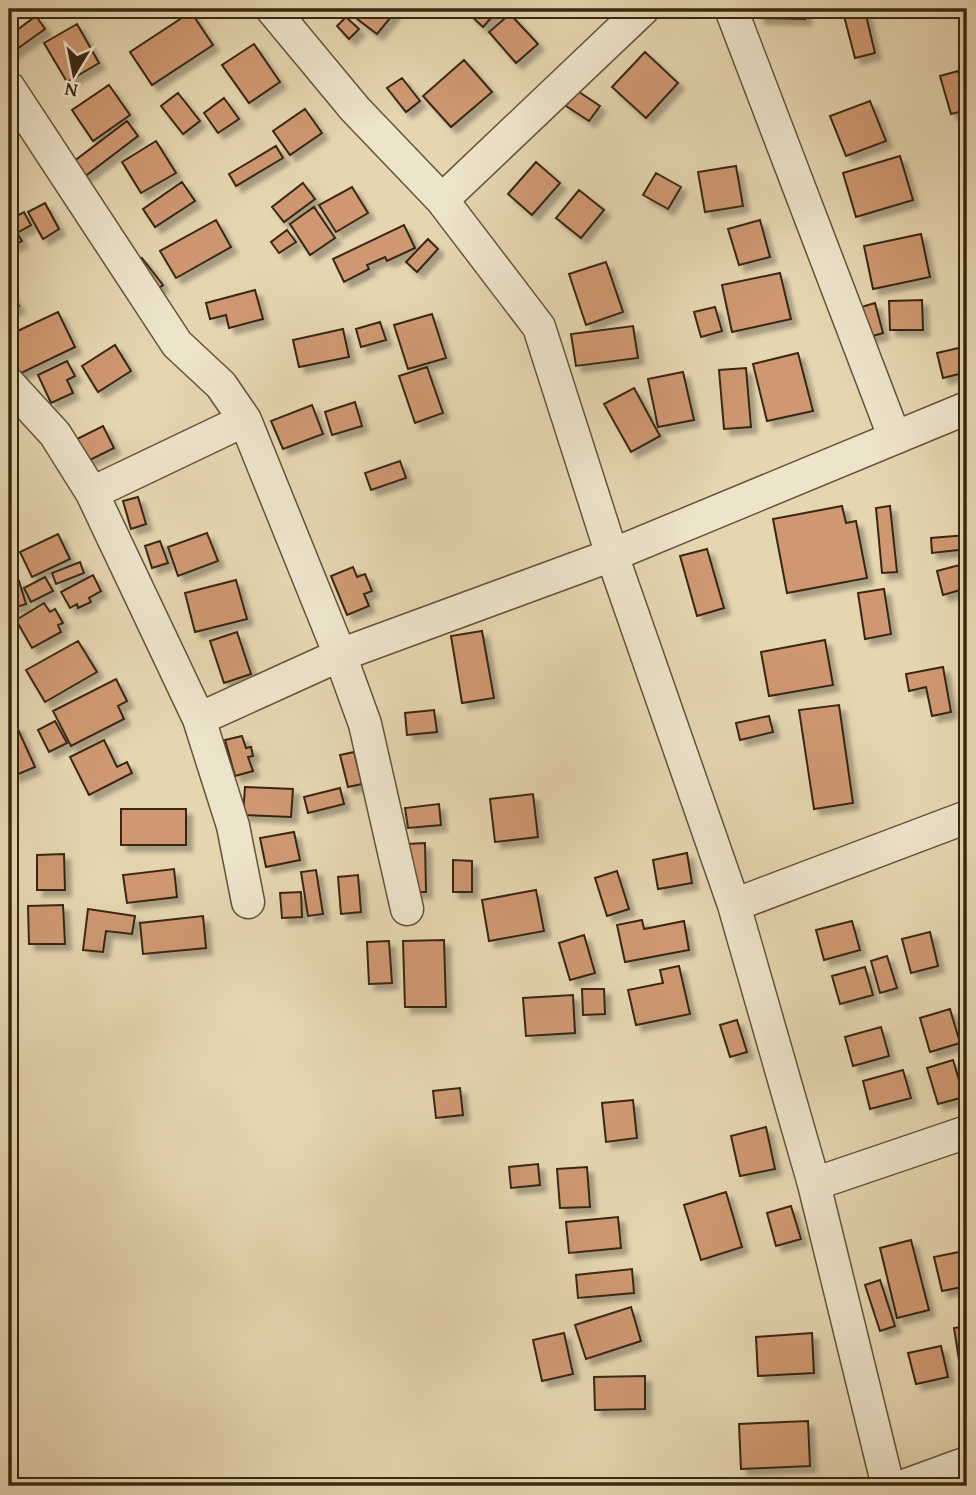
<svg xmlns="http://www.w3.org/2000/svg" width="976" height="1495" font-family="'Gentium Book Plus',serif">
<style>
.building{fill:#cf9872;stroke:#382812;stroke-width:2;filter:url(#shadow)}
.lines{fill:none;stroke-linecap:round;stroke-linejoin:round}
.minor-casing{stroke:#63543a;stroke-width:35}
.minor{stroke:#eee4cc;stroke-width:32}
</style>
<defs>
<filter id="shadow"><feDropShadow dx="6" dy="6" stdDeviation="2" flood-color="#0004"/></filter>
</defs>
<rect width="100%" height="100%" fill="#e5d6b0"/>
<filter id="stains"><feTurbulence type="fractalNoise" baseFrequency=".00286" numOctaves="4"/><feColorMatrix values="0 0 0 0 .2 0 0 0 0 .09 0 0 0 0 .02 0 0 0 .5 -.17"/></filter>
<radialGradient id="worn" r=".72"><stop offset=".6" stop-color="#630" stop-opacity="0"/><stop offset="1" stop-color="#630" stop-opacity=".3"/></radialGradient>
<path class="building" d="M357,9h34l4,3 -18,22 -25,-19z
M472,9h27l-16,18 -15,-14z
M759,9h46v10l-46,-1z
M865,11l10,42 -20,5 -11,-42z
M191,12l22,33 -61,40 -22,-33z
M510,14l28,30 -22,19 -27,-31z
M36,16l9,13 -35,25 -1,-18z
M346,17l13,12 -10,10 -12,-13z
M967,20v21l-3,1 -4,-20z
M77,24l22,39 -32,19 -23,-39z
M254,44l26,38 -31,21 -27,-38z
M645,52l33,31 -32,35 -34,-31z
M464,60l28,32 -41,35 -28,-31z
M958,71l9,39 -16,4 -11,-38z
M402,78l18,23 -14,11 -19,-24z
M109,85l21,30 -37,26 -21,-31z
M573,88l27,18 -11,15 -26,-17z
M178,93l22,28 -17,13 -22,-28z
M224,98l15,21 -21,14 -14,-20z
M870,101l16,40 -40,15 -16,-40z
M305,109l17,24 -32,22 -17,-24z
M127,121l11,15 -54,41 -11,-15z
M156,141l20,32 -35,20 -19,-31z
M276,146l7,12 -47,28 -7,-12z
M900,156l13,44 -57,17 -13,-44z
M536,162l24,21 -28,32 -24,-21z
M736,166l7,40 -38,6 -7,-40z
M656,173l25,14 -13,22 -25,-14z
M182,182l13,19 -40,26 -12,-18z
M303,183l12,16 -31,23 -12,-15z
M352,187l16,26 -32,19 -17,-27z
M579,190l25,20 -23,28 -25,-20z
M45,203l14,26 -16,10 -15,-27z
M314,207l21,31 -25,17 -20,-31z
M24,212l7,13 -14,8 5,8 -13,7v-28z
M216,220l15,27 -55,31 -16,-27z
M760,220l10,37 -31,8 -11,-36z
M404,225l11,23 -28,13 -2,-4 -18,8 2,4 -25,13 -11,-23z
M287,230l9,12 -17,11 -8,-11z
M921,234l9,43 -57,12 -9,-43z
M428,239l10,10 -21,23 -11,-10z
M142,258l21,27 -13,10 -21,-27z
M606,262l17,50 -37,13 -17,-51z
M780,273l11,46 -59,13 -10,-47z
M255,290l8,29 -34,9 -3,-13 -16,4 -4,-16z
M9,291l10,15 -10,6z
M922,300l1,30h-33l-1,-29z
M875,303l8,30 -17,5 -8,-30z
M715,307l7,24 -21,6 -7,-25z
M58,312l17,35 -62,30 -4,-9v-33z
M432,314l14,44 -38,11 -14,-44z
M380,322l6,18 -25,7 -5,-18z
M633,326l5,32 -62,8 -5,-32z
M343,329l6,28 -50,10 -6,-27z
M115,345l16,26 -33,21 -16,-26z
M967,346v26l-24,6 -6,-25z
M798,353l15,58 -46,10 -14,-57z
M67,361l8,15 -8,4 6,13 -22,10 -13,-28z
M427,367l16,46 -28,10 -16,-47z
M746,368l5,59 -27,2 -5,-59z
M683,372l11,48 -36,7 -10,-48z
M634,388l26,48 -29,16 -27,-48z
M355,402l7,24 -30,9 -7,-23z
M312,405l11,29 -40,15 -12,-28z
M103,426l11,22 -30,15 -11,-22z
M400,461l6,17 -35,12 -6,-17z
M138,497l8,27 -15,5 -8,-28z
M842,506l4,17 10,-2 11,57 -80,15 -14,-74z
M890,506l7,66 -15,1 -6,-65z
M207,533l11,28 -40,15 -10,-29z
M58,534l12,25 -38,18 -12,-25z
M967,535v14l-35,4 -1,-15z
M160,541l8,22 -16,5 -7,-22z
M707,549l17,59 -27,8 -17,-60z
M80,562l4,11 -28,11 -4,-11z
M967,563v25l-24,7 -6,-24z
M353,567l4,10 8,-3 7,17 -8,3 5,12 -22,9 -16,-39z
M93,575l8,16 -12,7 2,4 -13,6 -1,-4 -7,4 -9,-16z
M45,577l8,14 -22,11 -7,-14z
M236,580l11,39 -52,13 -10,-39z
M19,581l7,23 -17,5v-25z
M884,589l7,45 -26,5 -7,-46z
M44,603l6,9 5,-3 8,14 -5,2 3,7 -29,16 -16,-28z
M482,631l12,67 -32,5 -11,-67z
M237,632l14,42 -27,9 -14,-42z
M825,640l8,45 -64,11 -8,-44z
M78,641l19,31 -52,30 -19,-32z
M943,667l8,45 -19,4 -6,-29 -17,4 -3,-17z
M116,679l11,22 -9,5 6,13 -53,27 -18,-35z
M839,705l14,98 -39,6 -15,-99z
M434,710l3,22 -30,3 -2,-22z
M769,716l4,16 -33,8 -4,-17z
M55,721l12,22 -18,9 -11,-22z
M16,725l19,42 -21,9 -5,-12v-36z
M242,736l4,12 5,-1 2,9 -5,1 5,14 -18,5 -10,-36z
M104,740l13,27 10,-5 5,11 -43,22 -19,-38z
M354,752l8,32 -14,3 -8,-32z
M245,787l48,2 -2,28 -48,-2z
M340,788l4,16 -36,9 -4,-16z
M533,794l5,43 -43,5 -5,-43z
M439,804l2,21 -33,3 -3,-20z
M121,809h65v36h-65z
M294,832l6,28 -34,7 -6,-29z
M425,843l1,49h-19v-48z
M687,853l5,30 -34,6 -5,-29z
M64,854l1,36h-28v-35z
M453,860l19,1v31h-19z
M174,869l3,28 -50,6 -4,-28z
M316,870l7,44 -15,2 -7,-44z
M617,871l12,38 -22,7 -12,-38z
M358,875l3,37 -20,2 -3,-37z
M536,890l8,41 -55,10 -7,-41z
M301,892l1,25 -20,1 -2,-25z
M63,905l2,39h-36l-1,-38z
M88,909l47,7 -3,18 -26,-3 -3,21 -20,-2z
M967,913v30l-4,1 -4,-30z
M203,916l3,32 -63,6 -3,-31z
M642,920l2,9 40,-8 5,29 -64,12 -8,-37z
M852,921l8,29 -36,10 -8,-30z
M930,932l8,34 -27,7 -9,-34z
M584,935l11,38 -25,7 -11,-37z
M444,940l2,67h-41l-2,-66z
M389,941l3,42 -23,1 -2,-42z
M887,956l10,32 -17,5 -9,-32z
M679,966l11,48 -54,11 -8,-35 35,-7 -3,-13z
M865,967l8,28 -33,9 -8,-28z
M582,989h22l1,25 -22,1z
M573,995l2,38 -49,3 -3,-38z
M950,1009l10,34 -30,9 -10,-34z
M737,1020l10,32 -17,5 -10,-32z
M881,1027l8,29 -36,10 -8,-29z
M953,1060l11,37 -26,7 -11,-36z
M903,1070l8,28 -41,11 -7,-28z
M460,1088l3,27 -27,3 -3,-27z
M633,1100l4,38 -31,4 -4,-39z
M766,1127l9,42 -35,7 -9,-40z
M538,1164l2,21 -29,3 -2,-21z
M587,1167l3,40 -30,1 -3,-39z
M726,1192l16,55 -41,13 -17,-55z
M791,1206l10,33 -25,7 -9,-33z
M618,1217l3,31 -52,5 -3,-31z
M911,1240l18,70 -32,8 -17,-70z
M964,1251l3,17v18l-25,5 -8,-34z
M632,1269l2,24 -56,5 -2,-23z
M880,1280l15,46 -15,5 -15,-46z
M631,1307l10,34 -55,18 -11,-34z
M967,1326v65l-3,1 -10,-64z
M564,1333l9,41 -31,7 -9,-41z
M812,1333l2,40 -56,3 -2,-39z
M941,1346l7,31 -32,7 -8,-31z
M645,1376v33l-50,1 -1,-33z
M808,1421l2,45 -69,3 -2,-45z"/>
<g class="lines">
<defs>
<path id="minor" d="M272,9l83,100 87,91
M643,9l-201,191 97,127 73,228 122,350 233,-88
M731,9l163,427
M9,88l168,256 44,41 24,35 95,235 25,69 42,185
M9,384l46,50 37,59 107,226 141,-64 272,-100 355,-147
M92,493l153,-73
M199,719l34,107 15,76
M734,905l80,279 74,302
M814,1184l153,-52
M904,1486l63,-23"/>
</defs>
<use href="#minor" class="minor-casing"/>
<use href="#minor" class="minor"/>
</g>
<rect width="976" height="1495" fill="none" stroke="#e5d6b0" stroke-width="35"/>
<rect x="10" y="10" width="955" height="1474" fill="none" stroke="#382812" stroke-width="3.5"/>
<rect x="18" y="18" width="941" height="1460" fill="none" stroke="#382812" stroke-width="2"/>
<g transform="translate(74 74) rotate(190)" stroke="#eee4cc" stroke-width="5" paint-order="stroke">
<path d="M0-5L12 26L0 18L-12 26Z" fill="#382812"/>
<text y="-10" font-size="19" font-weight="bold" text-anchor="middle" fill="#382812">N</text>
</g>
<rect width="100%" height="100%" filter="url(#stains)"/>
<rect width="100%" height="100%" fill="url(#worn)"/>
</svg>
